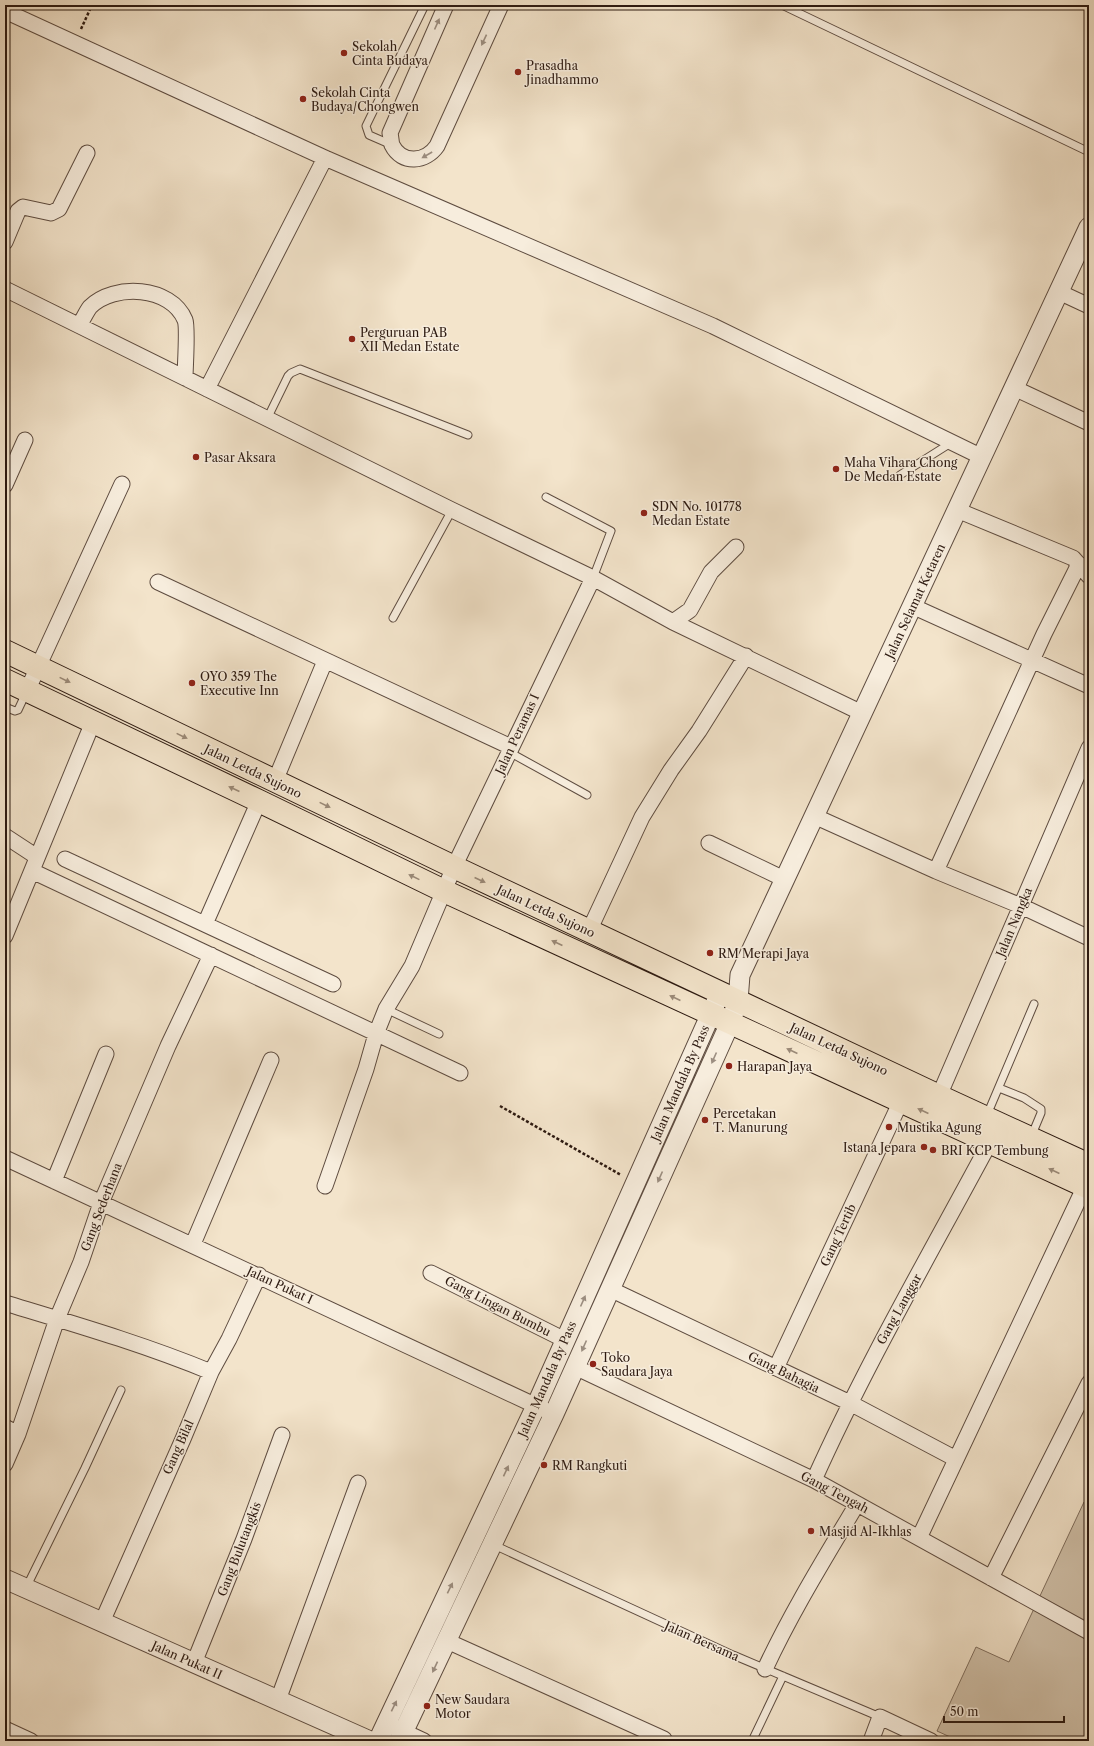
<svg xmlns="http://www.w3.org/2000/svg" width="1094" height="1746" font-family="'Libre Caslon Text',serif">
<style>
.green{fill:#d1c2ab;stroke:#7f6e5e}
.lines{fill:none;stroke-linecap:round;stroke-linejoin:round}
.service-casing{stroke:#5e4c40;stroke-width:9}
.minor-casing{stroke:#5e4c40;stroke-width:17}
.tertiary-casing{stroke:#5e4c40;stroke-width:21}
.trunk-casing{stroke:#2d1a11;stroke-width:24}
.path{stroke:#2d1a11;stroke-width:2.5;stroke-dasharray:3 2;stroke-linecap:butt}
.service{stroke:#f7eddd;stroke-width:7}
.minor{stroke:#f7eddd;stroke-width:15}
.tertiary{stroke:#f7eddd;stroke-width:19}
.trunk{stroke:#f3e4cb;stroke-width:22}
.oneway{fill:#9c8e81}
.oneway2{fill:#9a8977}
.poi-dot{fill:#8f2418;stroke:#f7eddd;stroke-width:1.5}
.labels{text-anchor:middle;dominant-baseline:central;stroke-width:3;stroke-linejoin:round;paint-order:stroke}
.poi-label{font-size:12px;fill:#2d1a11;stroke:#f7eddd;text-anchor:start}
.street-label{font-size:12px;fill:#2d1a11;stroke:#f7eddd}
</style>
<rect width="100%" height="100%" fill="#f3e4cb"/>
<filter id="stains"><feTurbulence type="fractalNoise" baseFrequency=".005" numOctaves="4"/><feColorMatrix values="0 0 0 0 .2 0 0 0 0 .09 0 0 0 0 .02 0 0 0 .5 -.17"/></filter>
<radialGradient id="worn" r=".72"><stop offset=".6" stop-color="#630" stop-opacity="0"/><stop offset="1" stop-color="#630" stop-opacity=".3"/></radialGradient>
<path class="green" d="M1084,1502l5,2v237h-130l-22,-10 39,-84 33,15z"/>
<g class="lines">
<defs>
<path id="service" d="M782,5l307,147
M392,145l-23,-10 -3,-9 59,-121
M267,419l21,-43 3,-3 9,-4 168,66
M900,475l46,-29 4,-5
M546,497l65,34 -18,47
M393,618l59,-108
M5,707l10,4 3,-1 8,-17
M509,752l78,43
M386,1009l53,25
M999,1088l25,10 17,11v4l-10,24
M987,1115l47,-111
M494,1545l239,110 147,62
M26,1588l59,-120 36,-78
M752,1741l31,-65"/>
<path id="minor" d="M446,5l-56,128c1,4 1,9 2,12 10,20 34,17 45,1l64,-141
M5,11l320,147 388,168 269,131
M5,242l13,-31 5,-4 28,6 8,-4 28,-56
M5,289l447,221 141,68 80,44 189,91
M1059,292l30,14
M79,325c4,-5 7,-13 11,-18 24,-24 81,-21 95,13 3,7 0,48 0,58
M1014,388l75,35
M207,389l118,-231
M5,485l20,-45
M957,510l116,48 16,18
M158,582l353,165
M912,606l177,80
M673,622l17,-12 21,-38 25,-25
M27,691l95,-207
M275,781l50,-120
M814,816l122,55 85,35 68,32
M5,836l32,21
M709,843l75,36
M65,859l268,125
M32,871l428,202
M936,871l108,-237 35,-70
M205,924l54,-123
M589,931l53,-114 29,-47 28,-39 47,-75
M5,936l88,-214
M939,1096l150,-348
M5,1158l540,252
M54,1181l52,-127
M325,1186l41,-117 10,-35 10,-25 26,-43 42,-99 139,-289
M193,1244l78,-184
M431,1273l134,67
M610,1289l240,114 106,56
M5,1303c69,21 138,41 206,69
M575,1367l239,113 275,152
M776,1368l125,-267
M5,1427l13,7
M5,1464l13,-30 39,-115 24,-57 20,-59 67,-157 43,-91
M814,1480c52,-116 116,-226 176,-338
M919,1538l166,-352
M991,1578l98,-195
M102,1622l81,-183 28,-67 18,-33 30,-64
M447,1641l217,98
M194,1663l50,-124 38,-104
M765,1669c27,-58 60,-111 92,-165
M278,1700l80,-217
M394,1727l30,14
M5,1729l26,12
M871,1741l9,-24 51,24"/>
<path id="tertiary" d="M5,1579l365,162
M378,1741l158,-335 181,-406
M399,1741l155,-327 176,-391 8,-22 2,-26 349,-748"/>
<path id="trunk" d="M5,651l449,216 485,229 150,69
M5,680l254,121 185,90 645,297"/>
</defs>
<use href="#service" class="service-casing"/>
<use href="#minor" class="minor-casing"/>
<use href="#tertiary" class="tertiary-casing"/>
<use href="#trunk" class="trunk-casing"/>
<path class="path" d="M81,29l11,-24
M500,1106l121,69"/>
<use href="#service" class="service"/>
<use href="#minor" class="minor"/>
<use href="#tertiary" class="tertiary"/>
<use href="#trunk" class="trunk"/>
</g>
<defs><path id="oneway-solid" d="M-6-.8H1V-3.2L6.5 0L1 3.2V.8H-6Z"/></defs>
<g class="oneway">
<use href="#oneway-solid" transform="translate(437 24) rotate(-66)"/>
<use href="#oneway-solid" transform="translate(484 40) rotate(115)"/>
<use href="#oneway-solid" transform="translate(427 155) rotate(150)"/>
<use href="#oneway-solid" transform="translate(714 1058) rotate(114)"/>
<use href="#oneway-solid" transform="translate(660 1177) rotate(114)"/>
<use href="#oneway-solid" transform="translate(583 1301) rotate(-66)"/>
<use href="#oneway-solid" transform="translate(584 1346) rotate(114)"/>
<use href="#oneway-solid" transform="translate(506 1471) rotate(-65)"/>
<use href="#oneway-solid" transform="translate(450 1588) rotate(-64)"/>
<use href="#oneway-solid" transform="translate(435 1667) rotate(115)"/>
<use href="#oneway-solid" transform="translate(394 1706) rotate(-64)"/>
</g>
<g class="oneway2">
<use href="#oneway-solid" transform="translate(65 680) rotate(26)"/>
<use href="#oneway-solid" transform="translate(182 736) rotate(26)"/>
<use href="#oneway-solid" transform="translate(234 789) rotate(-155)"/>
<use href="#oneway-solid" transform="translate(325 805) rotate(26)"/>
<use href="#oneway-solid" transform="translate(414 877) rotate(-154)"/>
<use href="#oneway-solid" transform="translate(480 880) rotate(25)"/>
<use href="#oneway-solid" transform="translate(557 943) rotate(-155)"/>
<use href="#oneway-solid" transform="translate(675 998) rotate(-155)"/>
<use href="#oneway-solid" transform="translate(792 1051) rotate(-155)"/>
<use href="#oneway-solid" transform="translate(923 1111) rotate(-155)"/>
<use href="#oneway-solid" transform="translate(1054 1171) rotate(-155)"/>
</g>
<g class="poi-dot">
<circle cx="344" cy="53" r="4"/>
<circle cx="518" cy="72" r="4"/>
<circle cx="303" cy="99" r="4"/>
<circle cx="352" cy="339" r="4"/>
<circle cx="196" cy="457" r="4"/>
<circle cx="836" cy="469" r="4"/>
<circle cx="644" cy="513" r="4"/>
<circle cx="192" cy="683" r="4"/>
<circle cx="710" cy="953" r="4"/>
<circle cx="729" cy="1066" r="4"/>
<circle cx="705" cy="1120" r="4"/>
<circle cx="889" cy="1127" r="4"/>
<circle cx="924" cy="1147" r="4"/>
<circle cx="933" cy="1150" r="4"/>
<circle cx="593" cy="1364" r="4"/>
<circle cx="544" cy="1465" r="4"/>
<circle cx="811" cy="1531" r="4"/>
<circle cx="427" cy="1706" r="4"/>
</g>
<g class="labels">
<g class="poi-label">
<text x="352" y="46">Sekolah<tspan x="352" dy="14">Cinta Budaya</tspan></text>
<text x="526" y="65">Prasadha<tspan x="526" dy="14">Jinadhammo</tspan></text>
<text x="311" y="92">Sekolah Cinta<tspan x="311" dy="14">Budaya/Chongwen</tspan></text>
<text x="360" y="332">Perguruan PAB<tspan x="360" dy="14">XII Medan Estate</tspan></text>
<text x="204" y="457">Pasar Aksara</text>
<text x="844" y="462">Maha Vihara Chong<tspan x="844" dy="14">De Medan Estate</tspan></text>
<text x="652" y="506">SDN No. 101778<tspan x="652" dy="14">Medan Estate</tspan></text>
<text x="200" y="676">OYO 359 The<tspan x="200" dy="14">Executive Inn</tspan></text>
<text x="718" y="953">RM Merapi Jaya</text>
<text x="737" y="1066">Harapan Jaya</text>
<text x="713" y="1113">Percetakan<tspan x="713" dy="14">T. Manurung</tspan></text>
<text x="897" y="1127">Mustika Agung</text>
<text x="916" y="1147" text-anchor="end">Istana Jepara</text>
<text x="941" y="1150">BRI KCP Tembung</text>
<text x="601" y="1357">Toko<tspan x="601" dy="14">Saudara Jaya</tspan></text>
<text x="552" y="1465">RM Rangkuti</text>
<text x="819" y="1531">Masjid Al-Ikhlas</text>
<text x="435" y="1699">New Saudara<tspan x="435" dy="14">Motor</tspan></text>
</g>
<g class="street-label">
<text transform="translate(915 601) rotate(-65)">Jalan Selamat Ketaren</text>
<text transform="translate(517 734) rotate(-65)">Jalan Peramas I</text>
<text transform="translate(253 771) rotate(26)">Jalan Letda Sujono</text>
<text transform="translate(546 911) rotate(25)">Jalan Letda Sujono</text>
<text transform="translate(1014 922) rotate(-67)">Jalan Nangka</text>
<text transform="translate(839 1049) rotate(25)">Jalan Letda Sujono</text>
<text transform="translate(680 1083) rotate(-66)">Jalan Mandala By Pass</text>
<text transform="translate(101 1207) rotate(-69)">Gang Sederhana</text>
<text transform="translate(838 1235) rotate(-65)">Gang Tertib</text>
<text transform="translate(280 1285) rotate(25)">Jalan Pukat I</text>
<text transform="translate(498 1306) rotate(27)">Gang Lingan Bumbu</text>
<text transform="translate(899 1309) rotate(-61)">Gang Langgar</text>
<text transform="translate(784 1372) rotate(26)">Gang Bahagia</text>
<text transform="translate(547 1379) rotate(-66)">Jalan Mandala By Pass</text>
<text transform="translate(178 1447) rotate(-66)">Gang Bilal</text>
<text transform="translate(835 1492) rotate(28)">Gang Tengah</text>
<text transform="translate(239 1549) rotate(-69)">Gang Bulutangkis</text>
<text transform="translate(702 1641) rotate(24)">Jalan Bersama</text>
<text transform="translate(187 1660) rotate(24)">Jalan Pukat II</text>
</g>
</g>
<rect width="1094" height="1746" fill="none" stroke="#f3e4cb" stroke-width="20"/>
<rect x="6" y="6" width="1082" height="1734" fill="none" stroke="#2d1a11" stroke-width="2"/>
<rect x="10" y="10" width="1074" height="1726" fill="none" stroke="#2d1a11"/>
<path d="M944 1716v6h120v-6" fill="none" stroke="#2d1a11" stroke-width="2"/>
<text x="950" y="1716" font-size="12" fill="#2d1a11" stroke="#f7eddd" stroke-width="3" paint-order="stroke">50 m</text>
<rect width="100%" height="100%" filter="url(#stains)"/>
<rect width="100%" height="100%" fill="url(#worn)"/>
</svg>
